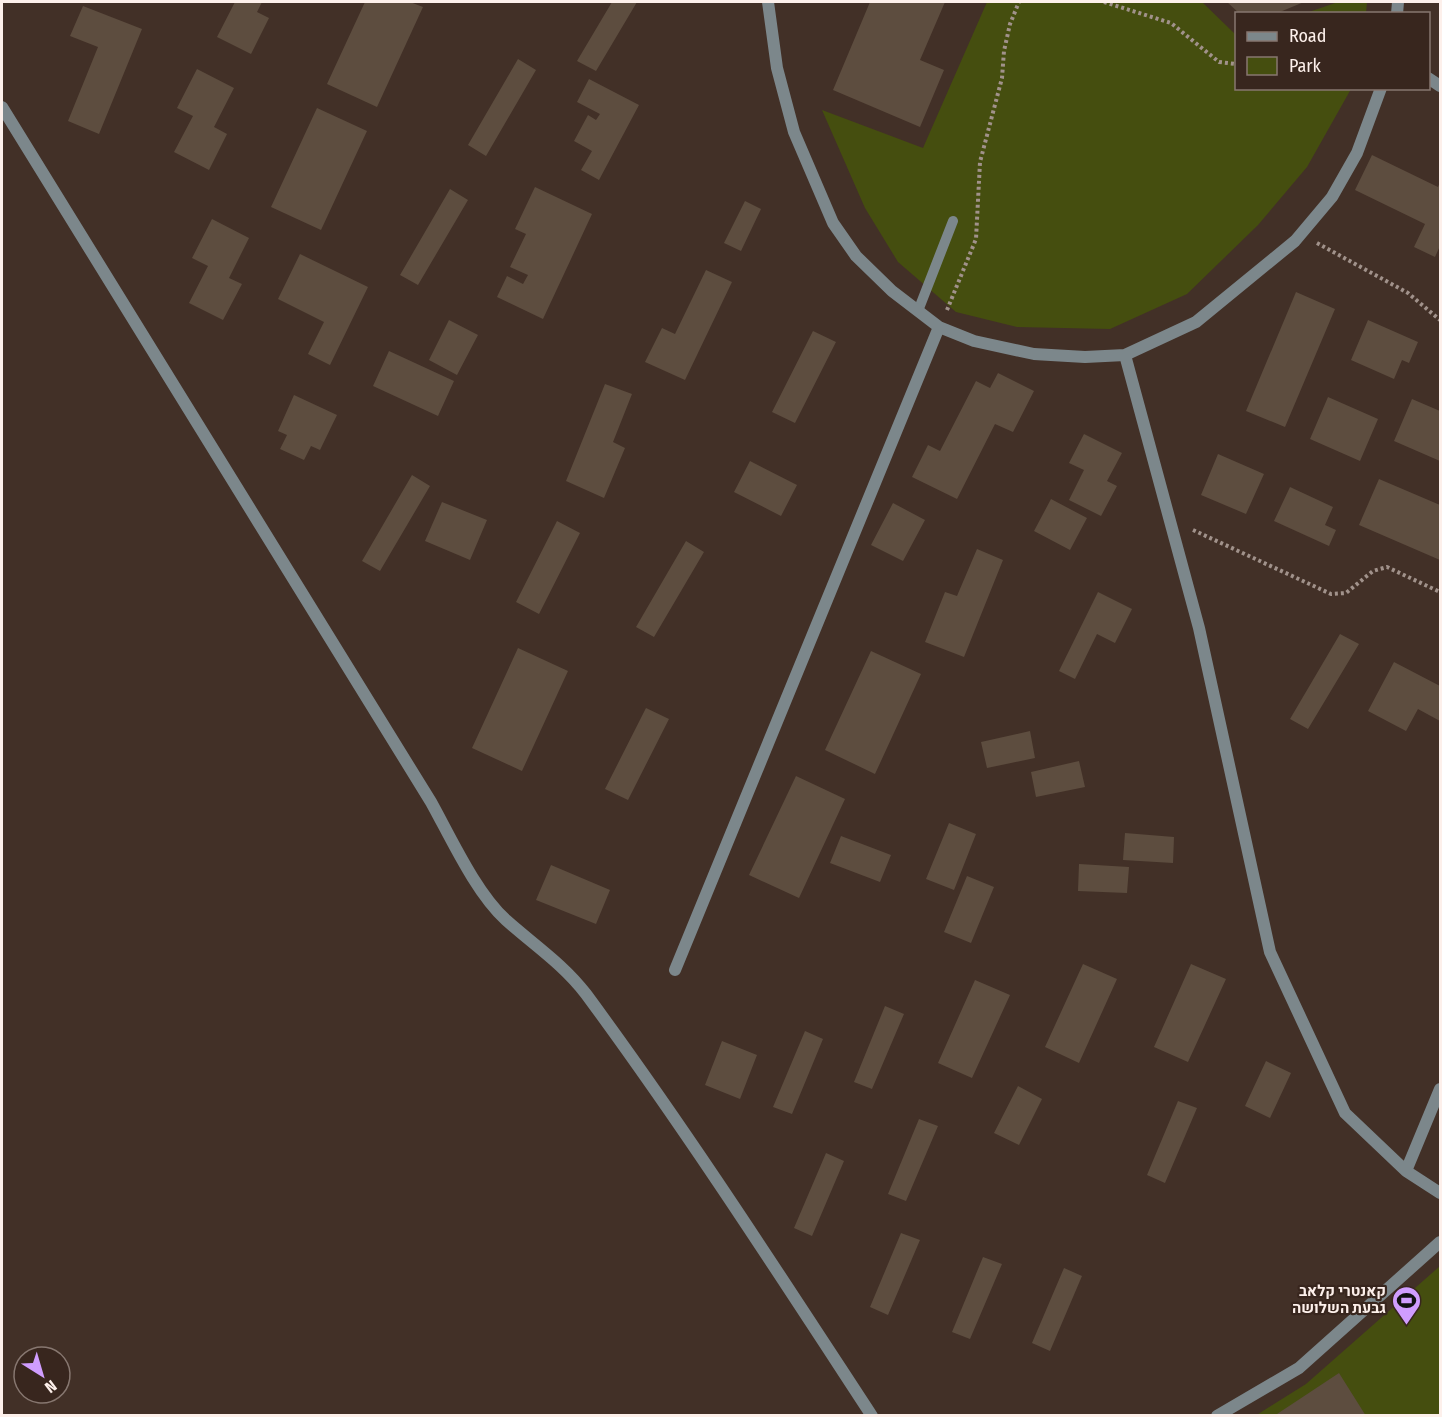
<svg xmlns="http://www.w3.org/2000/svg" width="1442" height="1417" font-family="'Fira Sans Condensed',Heebo,sans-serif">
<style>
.green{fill:#454e0f}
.building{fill:#5d4d3f}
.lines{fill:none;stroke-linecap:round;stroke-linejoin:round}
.path{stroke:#a1928b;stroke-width:4;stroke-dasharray:3 3;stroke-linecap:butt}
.service{stroke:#7c878b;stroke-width:10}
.minor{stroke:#7c878b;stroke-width:12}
.labels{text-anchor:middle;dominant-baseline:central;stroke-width:4.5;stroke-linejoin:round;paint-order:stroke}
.poi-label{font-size:15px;font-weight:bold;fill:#fdf0eb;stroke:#38261e;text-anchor:end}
</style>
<rect width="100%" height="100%" fill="#423027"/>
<path class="green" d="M987,2h215l34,33v53l115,1 -44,78 -49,58 -71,69 -77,35 -93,-2 -61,-15 -58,-50 -33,-54 -43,-98 101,38z
M1338,2h29l-1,11h-60z
M1440,1266v149l-185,1 51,-32z"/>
<path class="building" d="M235,2h27l-5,10 12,6 -18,36 -34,-17z
M365,2h45l13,5 -46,100 -50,-23z
M612,2h25l-41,69 -19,-10z
M870,2h75l-25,58 24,10 -24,57 -87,-37z
M1227,2h77l-29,12h-35z
M83,6l59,23 -43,105 -31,-13 30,-74 -28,-11z
M518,59l18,11 -50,86 -18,-11z
M197,69l37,19 -20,39 13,7 -18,36 -35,-18 19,-36 -16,-8z
M589,79l50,26 -40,75 -18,-10 11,-19 -18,-10 14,-26 8,5 4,-6 -23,-12z
M317,108l50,23 -46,99 -50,-23z
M1372,155l66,32 2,-5v64l-5,11 -21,-10 11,-23 -70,-34z
M535,187l57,27 -49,105 -46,-22 10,-21 16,8 5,-9 -18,-8 16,-33 -11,-5z
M450,189l18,11 -50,85 -18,-10z
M745,201l16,8 -20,42 -17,-8z
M212,219l37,19 -20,40 13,6 -19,36 -34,-17 19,-37 -16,-8z
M300,254l68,33 -38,78 -22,-11 16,-32 -46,-23z
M706,270l26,12 -47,98 -40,-18 17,-34 13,6z
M1296,292l39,17 -50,118 -39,-16z
M449,320l29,15 -21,40 -28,-15z
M1368,320l50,22 -9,21 -7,-3 -8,19 -43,-19z
M813,331l23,11 -41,81 -23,-11z
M389,351l65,30 -16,35 -65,-30z
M998,373l36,18 -21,41 -18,-8 -38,75 -45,-22 16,-32 12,6 36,-70 14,7z
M605,384l27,10 -19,48 12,6 -21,50 -38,-17z
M294,395l43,20 -17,35 -9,-4 -7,14 -24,-11 7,-14 -9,-4z
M1328,397l50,22 -18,42 -50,-22z
M1412,399l28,12v50l-46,-20z
M1084,434l38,19 -15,28 10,5 -16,30 -32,-16 15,-30 -15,-7z
M1218,454l46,20 -18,40 -45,-19z
M750,461l47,24 -16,31 -47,-24z
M412,475l18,11 -50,85 -18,-10z
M1379,479l61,26v55l-81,-35z
M1290,487l43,20 -8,18 11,5 -7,16 -55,-25z
M1051,499l36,19 -17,32 -36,-19z
M442,502l45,18 -17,40 -45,-19z
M893,503l32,17 -22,41 -32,-16z
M557,521l23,12 -41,81 -23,-12z
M686,541l18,11 -50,85 -18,-10z
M977,549l26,11 -39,97 -39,-15 20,-50 12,4z
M1098,592l34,17 -17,34 -18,-9 -22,45 -16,-8z
M1340,634l19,10 -51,85 -18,-10z
M518,648l50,23 -46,100 -50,-23z
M871,651l50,23 -46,100 -50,-24z
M1394,662l46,24v35l-22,-12 -12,22 -38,-20z
M646,708l23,11 -41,81 -23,-11z
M1030,731l5,27 -48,10 -6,-26z
M1079,761l6,26 -49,10 -5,-25z
M796,776l49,23 -46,99 -50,-23z
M949,823l27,11 -22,56 -28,-11z
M1125,833l49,4 -1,26 -50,-3z
M841,836l50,19 -11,27 -50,-19z
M1079,864l50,3 -2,26 -49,-2z
M551,865l59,25 -14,34 -60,-24z
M967,876l27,11 -23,56 -27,-11z
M1083,964l34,15 -38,84 -34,-16z
M1191,964l35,15 -38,83 -34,-15z
M975,980l35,15 -38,83 -34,-15z
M885,1006l19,8 -32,75 -18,-7z
M805,1031l18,8 -31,75 -19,-7z
M722,1041l35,14 -17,44 -35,-14z
M1266,1061l25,12 -21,45 -25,-12z
M1018,1086l24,13 -23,46 -25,-12z
M1178,1101l19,7 -32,75 -18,-8z
M919,1119l19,7 -32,75 -18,-7z
M826,1153l18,8 -32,75 -18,-8z
M901,1233l19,7 -32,75 -18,-8z
M983,1257l19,7 -32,75 -18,-7z
M1064,1268l18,8 -32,75 -18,-8z
M1339,1373l27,43h-92z"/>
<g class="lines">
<path class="path" d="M1104,2l67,21 48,39 17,2
M1317,243l91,50 32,27
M947,310l29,-71 4,-77 22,-84 2,-27 6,-27 9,-22
M1193,530l138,64 15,-1 27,-22 14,-4 53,25"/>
<path class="service" d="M918,311l35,-90"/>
<path class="minor" d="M768,2l9,66 17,64 39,91 23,33 36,35 47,36 35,14 60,13 51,3 40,-2 71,-33 99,-81 37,-44 25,-44 24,-65
M1397,14l1,-12
M1428,78l12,8
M2,107l429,695c20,36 45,91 75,118 28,25 57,44 80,74 101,137 193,280 286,422
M1125,355l74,273 71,324 75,161 61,58
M675,970l264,-643
M1440,1089l-34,82 34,22
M1217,1416l82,-48 141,-126"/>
</g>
<defs>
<symbol id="stadium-pin" viewBox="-11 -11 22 30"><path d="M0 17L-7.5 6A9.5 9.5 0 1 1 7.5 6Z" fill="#d09dfe" stroke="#38261e"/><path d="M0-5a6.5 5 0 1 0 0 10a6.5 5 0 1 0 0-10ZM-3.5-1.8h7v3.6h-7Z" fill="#111"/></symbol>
</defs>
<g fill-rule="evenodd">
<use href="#stadium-pin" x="1390" y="1284" width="33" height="45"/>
</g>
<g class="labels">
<g class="poi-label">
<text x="1386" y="1291">קאנטרי קלאב<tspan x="1386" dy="17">גבעת השלושה</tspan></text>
</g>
</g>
<rect width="1442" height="1417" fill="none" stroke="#fdf0eb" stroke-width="6"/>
<rect x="1235" y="12" width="195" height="78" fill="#38261e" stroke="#877770" stroke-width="1.5"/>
<rect x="1247" y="32" width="30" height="9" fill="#7c878b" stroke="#877770" stroke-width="1.5"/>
<text x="1289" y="42" font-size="18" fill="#fdf0eb">Road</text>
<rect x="1247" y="57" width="30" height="18" fill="#454e0f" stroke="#877770" stroke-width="1.5"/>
<text x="1289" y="72" font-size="18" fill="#fdf0eb">Park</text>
<g transform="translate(42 1375) rotate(143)"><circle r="28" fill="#38261e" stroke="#877770" stroke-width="1.5"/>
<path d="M0-4.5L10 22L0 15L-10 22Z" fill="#d09dfe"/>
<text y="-9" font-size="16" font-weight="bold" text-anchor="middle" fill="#fdf0eb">N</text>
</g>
</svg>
